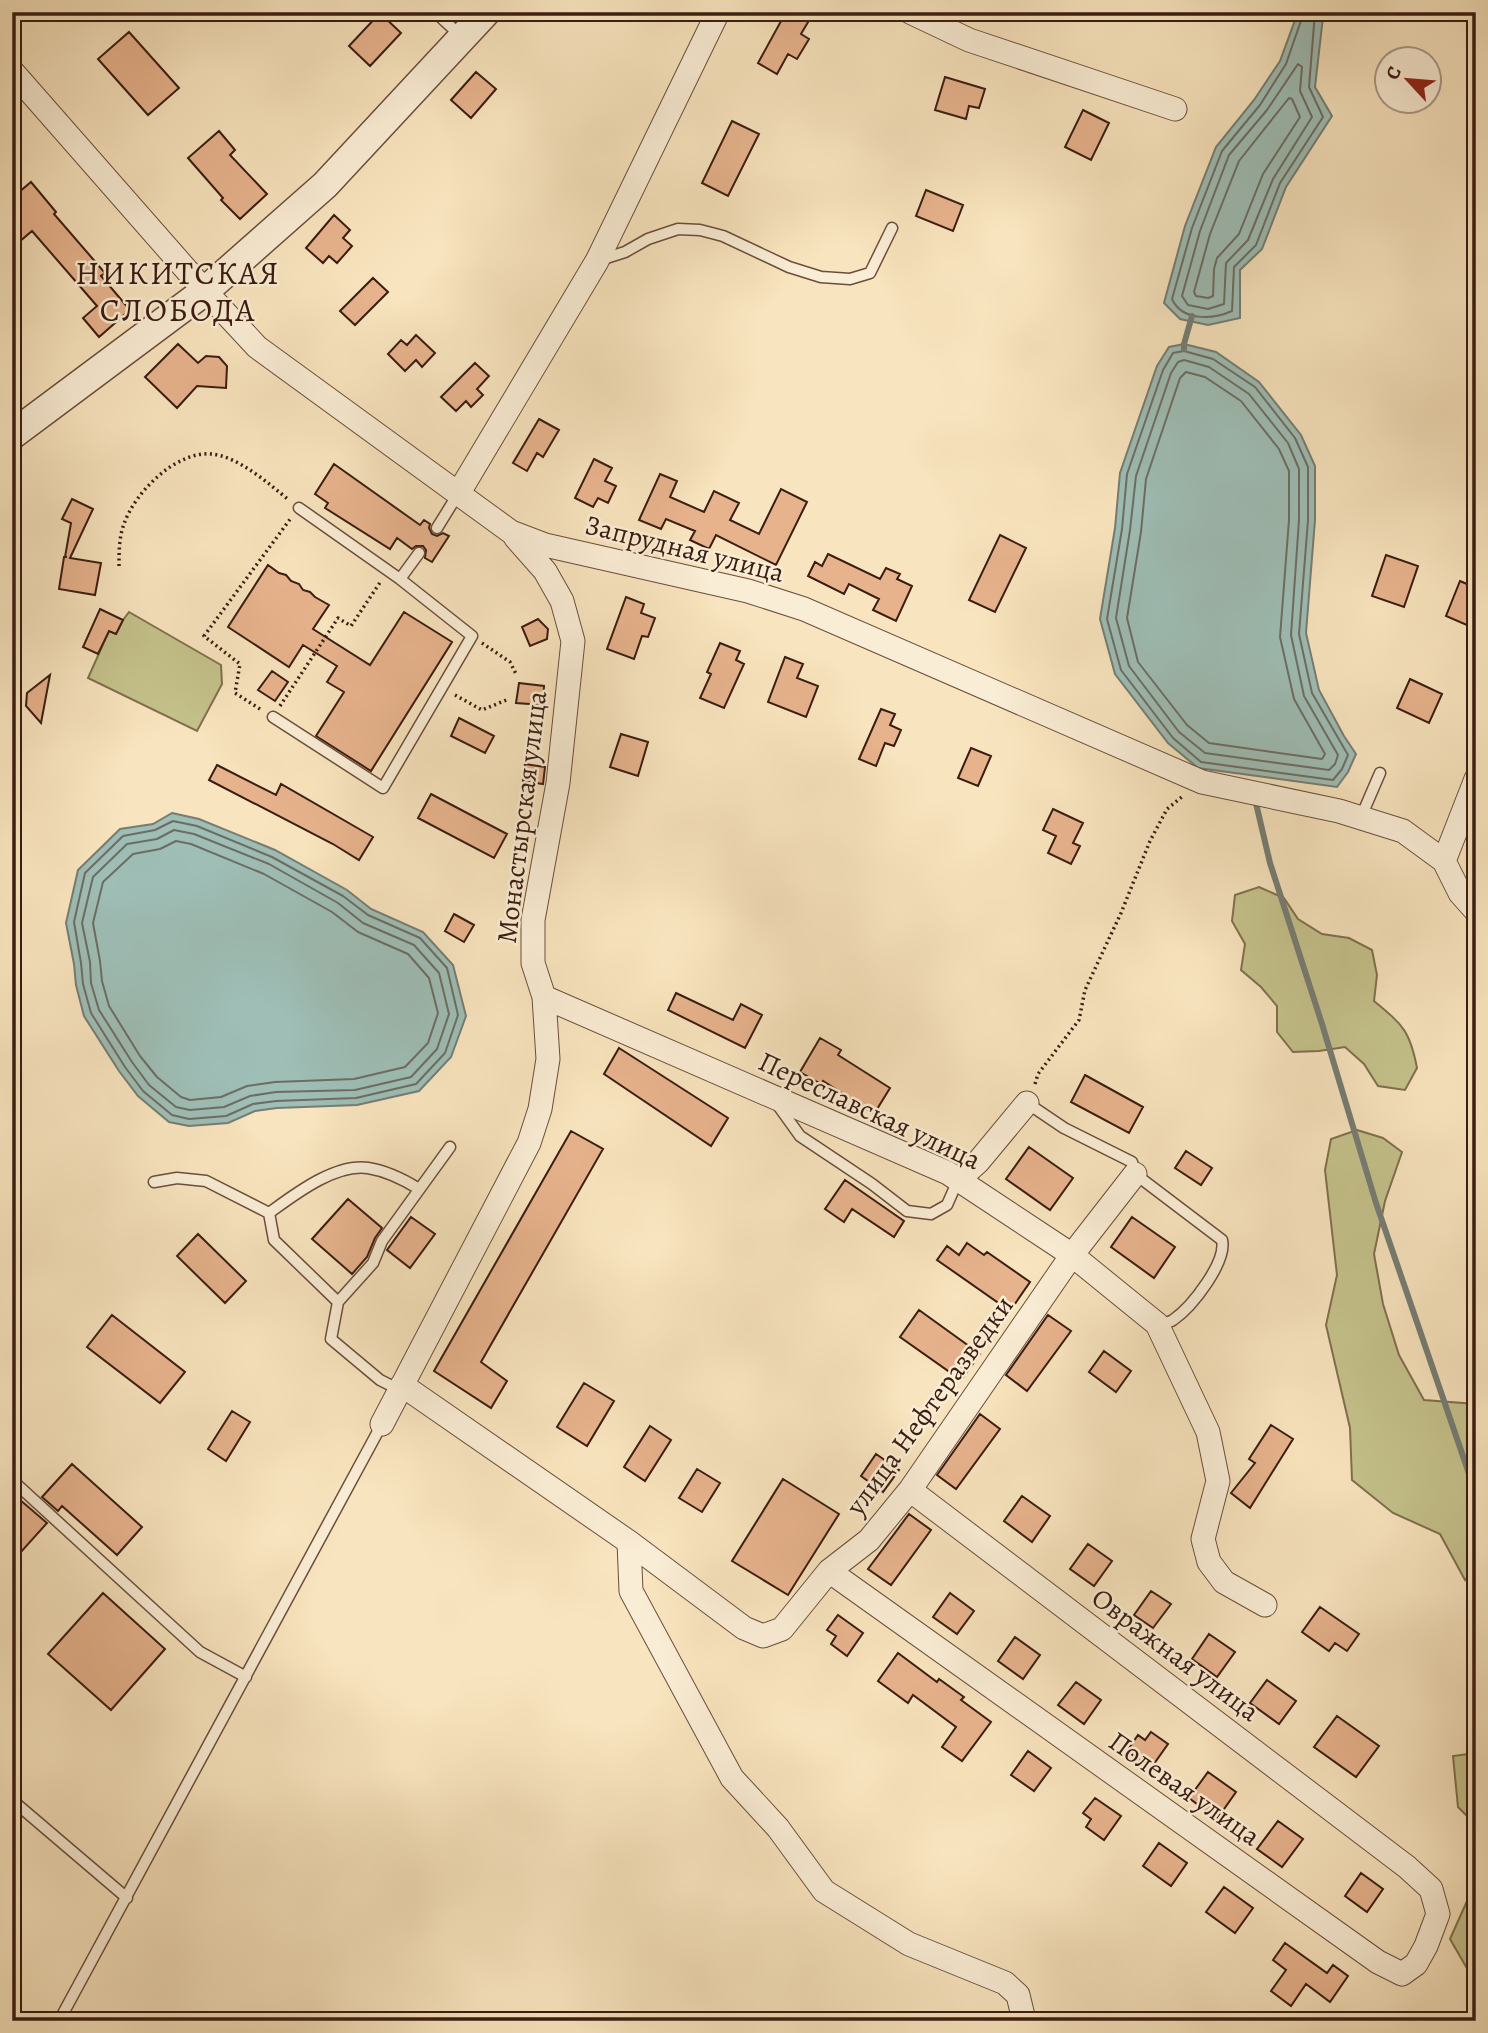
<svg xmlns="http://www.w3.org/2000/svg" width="1488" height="2033" font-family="Alegreya,serif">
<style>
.green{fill:#c5c28c;stroke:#806f4e;stroke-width:2}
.water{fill:#9ebeb6;stroke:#767d74;stroke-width:2}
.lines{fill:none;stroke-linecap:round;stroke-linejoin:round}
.shore{stroke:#6c6d64;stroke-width:2}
.stream{stroke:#767d74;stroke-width:6}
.building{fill:#e7b38d;stroke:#3a1c11;stroke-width:2}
.service-casing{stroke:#6a4e3c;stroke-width:13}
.minor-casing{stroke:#6a4e3c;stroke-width:25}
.tertiary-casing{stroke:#6a4e3c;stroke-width:31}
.path{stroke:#3a1c11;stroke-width:3.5;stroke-dasharray:2 3.5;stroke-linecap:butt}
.service{stroke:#faedd5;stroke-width:10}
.minor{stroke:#faedd5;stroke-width:23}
.tertiary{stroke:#faedd5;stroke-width:28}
.labels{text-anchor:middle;stroke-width:5;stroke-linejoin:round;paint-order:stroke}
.street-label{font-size:28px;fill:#3a1c11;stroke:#faedd5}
.quarter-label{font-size:32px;letter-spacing:2px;fill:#3a1c11;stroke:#faedd5}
</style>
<rect width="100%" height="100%" fill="#f8e4be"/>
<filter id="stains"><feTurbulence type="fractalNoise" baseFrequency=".00286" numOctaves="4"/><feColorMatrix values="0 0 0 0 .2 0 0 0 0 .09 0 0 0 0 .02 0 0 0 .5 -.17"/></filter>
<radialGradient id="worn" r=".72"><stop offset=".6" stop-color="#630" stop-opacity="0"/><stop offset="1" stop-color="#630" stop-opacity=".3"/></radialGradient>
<path class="green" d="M129 612 221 665 222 684 197 731 88 678 109 631 116 634 123 620Z
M1259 887 1284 898 1298 919 1322 934 1349 938 1372 950 1377 975 1374 1001C1403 1025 1410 1031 1417 1068L1405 1090 1378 1086 1364 1064 1345 1047 1319 1051 1293 1052 1277 1032V1006L1261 987 1241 970 1245 944 1232 921 1235 895Z
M1357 1130 1383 1138 1402 1152 1385 1201 1374 1254 1383 1304 1399 1355 1424 1400 1476 1404V1568L1465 1580 1440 1534 1393 1513 1352 1480 1350 1428 1326 1325 1337 1275 1325 1170 1331 1139Z
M1476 1753V1825L1458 1807 1453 1756Z
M1476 1881V1984L1450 1939Z"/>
<path class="water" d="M1298 12H1321L1323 17 1315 87 1332 116 1286 187 1262 249 1240 270V318L1208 325 1180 319 1164 303 1185 226 1216 147 1254 100 1280 61Z
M1184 344 1216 352 1259 382 1301 435 1315 466V520L1306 633 1319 690 1344 736 1356 754 1348 772 1337 787 1198 768 1168 743 1115 674 1100 619 1115 528 1120 473 1157 366 1169 347Z
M172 813 199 819 275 850 347 890 371 909 423 932 453 965 466 1016 451 1057 419 1091 357 1105 277 1108 255 1111 228 1123 189 1126 169 1122 138 1096 119 1071 84 1016 76 985 74 964 66 923 78 870 120 829 153 824Z"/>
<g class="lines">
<path class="shore" d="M1304 12 1286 64 1260 105 1222 151 1192 228 1172 299C1182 321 1212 320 1232 311L1234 267 1256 245 1280 183 1323 117 1309 87 1315 12
M1298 64 1302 67 1300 91 1312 117 1273 179 1248 240 1226 263 1224 304 1208 309 1188 305 1182 296 1200 231 1229 155 1267 110Z
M1289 98 1292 99 1300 117 1263 174 1239 234 1217 258 1214 269 1213 296 1208 298 1196 296 1194 292 1210 234 1239 161Z
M1184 351 1213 359 1255 387 1295 438 1308 467V520L1299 634 1312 693 1348 755 1342 769 1333 780 1201 762 1173 738 1121 670 1107 619 1122 529 1127 474 1163 370 1173 353Z
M1184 360 1209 367 1249 394 1288 443 1299 469V520L1291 635 1304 696 1338 755 1335 764 1329 770 1205 753 1179 732 1129 666 1116 618 1130 530 1136 476 1171 373 1178 362Z
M1186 372 1205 377 1241 401 1279 449 1289 471V520L1280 637 1294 699 1325 754 1322 759 1209 743 1187 725 1138 662 1127 618 1141 532 1146 479 1180 378Z
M173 821 197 826 272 857 343 896 368 915 420 938 447 968 458 1015 445 1053 416 1084 356 1098 276 1101 253 1104 226 1116 189 1119 172 1115 143 1091 125 1067 91 1013 83 984 81 963 74 922 85 873 123 836 155 830Z
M174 830 194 834 269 864 338 903 363 923 414 945 439 973 449 1014 437 1049 411 1077 355 1090 276 1092 250 1096 224 1107 190 1110 176 1107 149 1085 132 1062 99 1010 91 983 90 962 82 923 93 877 127 844 157 839Z
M176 841 191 844 264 874 332 912 358 932 408 954 429 978 438 1013 428 1043 405 1067 354 1079 275 1082 247 1086 221 1097 190 1100 181 1097 157 1077 140 1056 109 1006 102 981 100 961 93 923 103 882 133 854 160 849Z"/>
<path class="stream" d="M1184 349V344L1192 316
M1255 799 1270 863 1322 1024 1376 1203 1476 1494"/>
</g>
<path class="building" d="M786 12H814L801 34 809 39 797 59 788 54 777 74 758 63Z
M380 13 401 33 370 66 349 46Z
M129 32 179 88 148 115 98 59Z
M476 72 496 89 471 118 451 100Z
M945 77 985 89 979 108 969 106 966 119 935 110Z
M1083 110 1109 123 1091 160 1065 147Z
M732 121 759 134 728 196 702 183Z
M219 131 235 150 230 155 267 194 240 219 221 200 223 198 188 158Z
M31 182 56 212 54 214 105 273 101 276 130 310 99 337 83 318 97 306 32 231 12 248V198Z
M926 190 963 205 953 231 916 216Z
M334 215 350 230 343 238 352 246 337 263 329 256 323 263 306 248Z
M373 278 388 292 355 325 340 311Z
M416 335 435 353 422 367 416 360 405 371 388 354 401 340 407 345Z
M178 344 198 363 206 356 219 357 227 366 226 388 197 386 177 408 145 377Z
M475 363 489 376 477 389 483 395 471 407 466 401 456 411 441 397Z
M539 419 559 430 543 457 537 453 527 471 513 463Z
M594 459 612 468 605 481 616 486 608 503 598 498 593 507 575 498Z
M334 464 420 525 424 520 430 524 429 528 432 534 437 536 443 533 449 536 432 562 425 558 426 550 423 546H416L412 549 397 538 390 549 325 508 328 503 315 494Z
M660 474 677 481 670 497 704 512 714 491 739 503 730 520 759 534 781 489 807 502 776 565 716 535 709 549 690 540 695 531 666 519 661 529 639 520Z
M72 499 93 509 70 558 101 563 95 595 59 589 64 557H67H65L71 523 62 519Z
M1000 535 1026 548 995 612 969 600Z
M828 554 880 579 886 568 900 574 897 579 912 586 896 621 873 610 879 599 849 584 844 594 808 576 815 562 822 566Z
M1386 555 1418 566 1404 607 1372 596Z
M268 565 279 573 286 575 291 581 299 584 303 590 310 592 315 597 329 605 313 629 370 665 404 612 452 642 371 771 316 736 344 692 327 682 337 666 303 645 289 667 228 627Z
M1460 581 1476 588V629L1446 616Z
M626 597 644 604 641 613 655 618 648 637 642 636 634 659 607 649Z
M100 609 123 620 116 634 109 631 98 654 83 647Z
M538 619 548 629 547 639 530 646 522 627Z
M720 643 740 651 736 660 744 664 724 708 700 698 711 674 707 672Z
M785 657 803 664 797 678 818 686 806 717 768 702Z
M272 671 288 682 275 701 258 690Z
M50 675 41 723 26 706 27 693Z
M1410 679 1442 694 1429 723 1397 708Z
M519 683 544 686 543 705 516 703Z
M881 709 895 714 890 725 901 730 894 746 885 743 876 766 859 759Z
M459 718 494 736 485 753 451 736Z
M621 734 648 742 638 776 610 767Z
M971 748 991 756 978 786 958 778Z
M525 764 545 767 543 784 523 781Z
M217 765 276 795 281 784 373 837 359 860 333 844 209 780Z
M431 794 507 834 494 858 418 818Z
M1053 809 1083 823 1073 843 1080 846 1071 864 1048 853 1056 836 1043 830Z
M454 914 474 925 464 942 445 931Z
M676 993 733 1020 741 1004 762 1015 745 1048 668 1010Z
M820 1038 841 1050 838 1055 890 1088 874 1114 823 1081 821 1084 800 1072Z
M619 1048 728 1118 711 1146 604 1074Z
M1085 1075 1143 1107 1129 1133 1071 1102Z
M571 1131 603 1149 481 1362 507 1381 491 1408 434 1371Z
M1029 1147 1073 1178 1050 1210 1006 1179Z
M1186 1151 1212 1168 1201 1185 1175 1168Z
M845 1180 904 1221 894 1237 852 1209 844 1222 825 1209Z
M348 1199 382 1228 375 1238 367 1257 352 1274 312 1239Z
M411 1217 435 1234 410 1268 387 1250Z
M1132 1217 1175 1247 1154 1278 1111 1247Z
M198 1234 246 1281 225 1303 177 1256Z
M967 1243 984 1255 987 1252 1030 1282 1010 1311 937 1260 947 1246 959 1255Z
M919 1310 980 1354 961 1380 900 1337Z
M112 1315 185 1372 160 1403 87 1347Z
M1048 1315 1071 1331 1027 1391 1006 1375Z
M1104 1351 1131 1371 1116 1392 1089 1372Z
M584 1383 614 1401 587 1446 557 1427Z
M232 1411 250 1422 226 1461 208 1449Z
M980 1414 1000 1429 956 1489 937 1475Z
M1271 1425 1293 1439 1250 1508 1231 1493 1255 1463 1249 1459Z
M650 1426 671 1440 645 1481 624 1467Z
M876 1454 899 1470 883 1492 861 1476Z
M72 1464 142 1527 117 1555 62 1506 58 1511 42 1497Z
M697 1469 720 1483 702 1512 679 1498Z
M783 1479 839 1514 788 1595 732 1561Z
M12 1493 47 1523 12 1562Z
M1022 1496 1050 1516 1032 1542 1004 1521Z
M909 1514 931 1530 891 1585 868 1569Z
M1088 1544 1112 1561 1094 1586 1070 1569Z
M1151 1591 1171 1604 1153 1628 1134 1615Z
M103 1593 165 1649 111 1710 48 1654Z
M950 1593 974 1611 957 1634 933 1617Z
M1320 1607 1359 1634 1347 1651 1335 1643 1329 1651 1302 1632Z
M838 1615 863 1633 847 1656 831 1644 836 1636 827 1630Z
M1209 1634 1235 1652 1217 1677 1192 1659Z
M1015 1637 1040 1655 1023 1679 998 1661Z
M898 1653 937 1682 939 1679 964 1697 961 1700 991 1722 962 1761 942 1747 956 1727 913 1695 908 1703 878 1681Z
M1267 1680 1296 1701 1279 1724 1250 1703Z
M1076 1682 1101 1700 1084 1724 1058 1705Z
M1337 1716 1379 1746 1356 1777 1314 1747Z
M1151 1732 1168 1744 1151 1768 1127 1751 1138 1735 1145 1740Z
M1028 1751 1051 1768 1034 1791 1011 1775Z
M1208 1772 1236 1792 1217 1819 1189 1798Z
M1095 1798 1121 1816 1104 1840 1086 1827 1091 1819 1083 1813Z
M1278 1821 1303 1839 1282 1867 1257 1849Z
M1159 1843 1187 1863 1171 1886 1143 1866Z
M1361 1873 1383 1889 1367 1912 1345 1896Z
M1224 1887 1253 1908 1235 1933 1206 1912Z
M1285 1943 1327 1973 1333 1965 1348 1976 1330 2002 1306 1984 1291 2006 1271 1991 1286 1970 1273 1960Z"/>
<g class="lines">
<g class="service-casing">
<path id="service" d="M435 12 461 36
M600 260 625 252 648 239 678 229 700 230 723 236 789 267 821 277 850 279 870 273 892 228
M437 528 458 494
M400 579 419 553
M273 717 383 788 472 636 400 579 299 508
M1361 817 1380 773
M1027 1103 1064 1128 1132 1162 1135 1174 1222 1240C1227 1262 1192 1307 1173 1320 1169 1323 1163 1323 1157 1324
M777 1104 800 1136 872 1184 907 1211 931 1214 947 1205 958 1180
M154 1182 177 1178 206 1181 269 1213 274 1240 338 1302 331 1339 380 1380 400 1390
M269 1213C294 1195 335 1163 368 1168 387 1171 403 1179 419 1189
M338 1302 373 1263 382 1241 450 1147
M12 1480 200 1652 246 1677
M12 1800 127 1898
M59 2021 382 1424"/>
</g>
<g class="minor-casing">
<path id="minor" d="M910 12 969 40 1175 109
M12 71 205 291 257 347 511 532 545 545 748 591 804 609 1202 782 1339 811 1403 831 1444 861 1460 893 1476 911
M458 494 597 261 718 12
M1444 861 1476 779
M544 997 948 1173 1072 1255 1157 1324 1208 1432 1218 1481 1203 1539 1209 1562 1224 1582 1265 1605
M958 1180 978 1162 1027 1103
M402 1385 629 1542
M382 1424 529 1143 540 1109 548 1059 544 997 533 963V920L558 783 573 641 562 601 545 571 515 537
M829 1571 1378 1962 1402 1974 1416 1964 1426 1946 1438 1914 1431 1889 1407 1867 910 1490
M1023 2016 1018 1995 1005 1983 909 1944 824 1891 778 1828 732 1778 631 1591 629 1542 744 1628 763 1636 782 1629 829 1571 869 1540 910 1490 1072 1255 1135 1174"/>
</g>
<g class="tertiary-casing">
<path id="tertiary" d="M12 435 205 291 325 185 486 12"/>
</g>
<path class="path" d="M119 566C119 552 119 537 124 524 135 492 176 451 211 454 238 456 269 484 289 500
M482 643 510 662 516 674
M455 695 482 710 509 699
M280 706 338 618 351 626 381 581
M260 709 235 693 240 664 204 636 291 518
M1035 1084 1038 1074 1079 1020 1085 990 1121 913 1150 841 1167 809 1183 796"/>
<use href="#service" class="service"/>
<use href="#minor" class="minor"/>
<use href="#tertiary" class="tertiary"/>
</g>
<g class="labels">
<g class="street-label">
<text transform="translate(685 548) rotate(14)" y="10">Запрудная улица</text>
<text transform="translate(521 817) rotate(-83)" y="10">Монастырская улица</text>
<text transform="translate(870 1110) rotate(25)" y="10">Переславская улица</text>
<text transform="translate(929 1405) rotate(-54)" y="10">улица Нефтеразведки</text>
<text transform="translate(1176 1654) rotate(37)" y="10">Овражная улица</text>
<text transform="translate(1185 1788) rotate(35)" y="10">Полевая улица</text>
</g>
<g class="quarter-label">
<text x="178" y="284">НИКИТСКАЯ<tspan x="178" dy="37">СЛОБОДА</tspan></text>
</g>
</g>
<rect width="1488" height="2033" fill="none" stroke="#f8e4be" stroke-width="42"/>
<rect x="14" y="14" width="1460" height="2005" fill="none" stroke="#3a1c11" stroke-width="3.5"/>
<rect x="21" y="21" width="1446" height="1991" fill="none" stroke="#3a1c11" stroke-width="2"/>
<g transform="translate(1408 80) rotate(296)"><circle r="33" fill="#faedd5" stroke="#ad9987" stroke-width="2"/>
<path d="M0-5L12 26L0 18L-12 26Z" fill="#8f2418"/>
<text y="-10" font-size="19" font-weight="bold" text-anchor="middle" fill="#3a1c11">С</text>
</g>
<rect width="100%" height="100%" filter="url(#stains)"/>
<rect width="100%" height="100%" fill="url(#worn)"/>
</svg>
